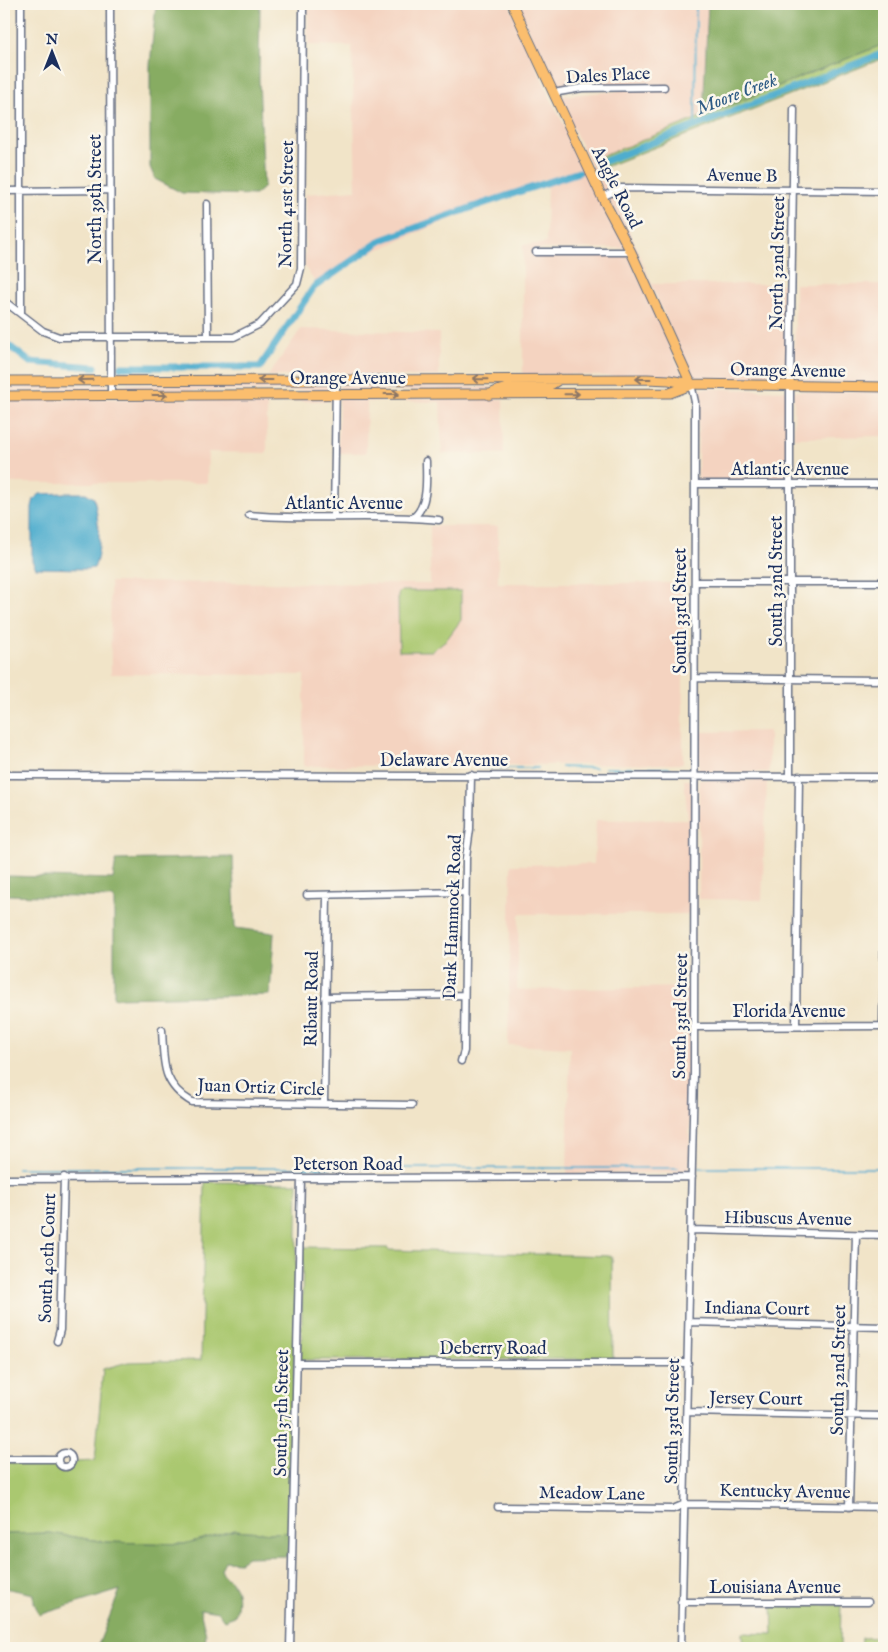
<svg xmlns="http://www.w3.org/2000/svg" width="888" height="1652" font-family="'IM FELL English',serif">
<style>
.built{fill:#f4d3c0}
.green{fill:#aac86f;stroke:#627c66}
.forest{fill:#87ac62;stroke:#516e60}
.water{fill:#4fadce;stroke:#356e96}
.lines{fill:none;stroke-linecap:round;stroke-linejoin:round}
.stream{stroke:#4fadce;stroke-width:2}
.canal{stroke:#4fadce;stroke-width:7}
.minor-casing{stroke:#666e83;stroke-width:9}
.major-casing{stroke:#666e83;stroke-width:11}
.minor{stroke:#fff;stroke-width:6}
.major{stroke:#fbbe6e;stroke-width:9}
.oneway{stroke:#8b7666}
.labels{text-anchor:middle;stroke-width:5;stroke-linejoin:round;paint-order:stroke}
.street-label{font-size:18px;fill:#1b2f5e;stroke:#fbf7ec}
.water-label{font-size:19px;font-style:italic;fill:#2d5b85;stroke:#fbf7ec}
</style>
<rect width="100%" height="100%" fill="#fbf7ec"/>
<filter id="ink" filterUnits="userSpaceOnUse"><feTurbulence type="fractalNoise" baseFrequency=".02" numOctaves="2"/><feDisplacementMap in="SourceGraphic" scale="10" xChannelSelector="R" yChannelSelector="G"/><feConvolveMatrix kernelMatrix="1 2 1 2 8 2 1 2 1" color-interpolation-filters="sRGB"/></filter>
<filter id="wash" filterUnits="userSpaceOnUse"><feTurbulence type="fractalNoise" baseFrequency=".0096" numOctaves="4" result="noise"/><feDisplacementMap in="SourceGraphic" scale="20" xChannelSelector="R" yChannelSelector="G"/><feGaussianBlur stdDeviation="1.12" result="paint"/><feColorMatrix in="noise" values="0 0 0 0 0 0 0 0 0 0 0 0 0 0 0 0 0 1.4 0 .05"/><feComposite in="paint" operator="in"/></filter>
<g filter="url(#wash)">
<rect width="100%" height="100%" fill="#f1e4c8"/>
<path class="built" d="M308 4H509L550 97 626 248 533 249V256H629L685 380 560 374 523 376V245L546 243 547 178 335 268 318 287 305 267 306 194 356 190 352 46 308 45Z
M516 4H708L703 116 594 160 597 169 602 168 611 189 604 193 558 96 619 91V84L555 89Z
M614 196 652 284H788L787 383 693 380 635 249 607 199Z
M795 284H884V384L794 383Z
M301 329 439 333V376H268Z
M439 383V386L494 387 488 391H339L340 385Z
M108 384V391L4 392V385Z
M114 384H333V391H114Z
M695 388 787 391 788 481 698 480V402Z
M794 391H884V436L794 438Z
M333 398V401H267V453L208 452 207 483H4V399Z
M339 398 503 399 504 454H442L440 402 382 401 367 402 366 453H338Z
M430 526H498V583H683V764L304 766V675L111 674 110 582 430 584Z
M769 731V772H699V732Z
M684 780H693L692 914H519L517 990 692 987 689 1173 567 1174 570 1048 508 1045 511 865 594 864 596 820 688 819Z
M699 780H767L762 900 699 899Z"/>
<path class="green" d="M884 44V58L602 168 597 170 593 160Z
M401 591H461V620L447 639 432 651H399L398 594Z
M205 1182 298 1183 290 1532 272 1533 235 1530 184 1544 107 1542 49 1533 4 1534 5 1463H56L58 1467 65 1470 71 1468 75 1462 95 1461 103 1369 128 1362 201 1360Z
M303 1247 388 1248V1250L612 1256 613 1359 301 1360Z
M772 1605H841L840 1648H743L742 1633 773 1634Z
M884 1637V1648H860L861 1638Z"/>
<path class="forest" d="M156 4H260L259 80 264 187 255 195 182 193 155 179 150 167V65Z
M708 4H884V44L703 116Z
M233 857 235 928 274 933 270 995 114 998V898L7 895 8 876 113 879 116 860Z
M235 1530 272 1533 290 1532 289 1556 248 1557 240 1562 225 1561 221 1569C224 1579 228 1577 233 1584 240 1593 238 1606 235 1616L224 1620 218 1612 200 1609 206 1635 204 1648H97L120 1590 39 1615 34 1602V1594L4 1588V1534L49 1533 107 1542 184 1544Z"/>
<path class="water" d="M65 493H86L94 498C98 519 103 548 94 568L86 569 36 568 32 561V507L34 499 40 494Z"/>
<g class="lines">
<path class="stream" d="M695 126 696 4
M561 767 595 768
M481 768H538
M605 768H670
M18 1168H677
M700 1168H884"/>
<path class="canal" d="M600 163 884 53
M4 342 30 362 95 367
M121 367H260L314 287 382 240 473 207 579 172"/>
</g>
</g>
<g filter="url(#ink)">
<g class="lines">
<g class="minor-casing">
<path id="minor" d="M110 4 111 395
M553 93 582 88 664 87
M4 191 110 190
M602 197 621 188 884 191
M207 204 208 337
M536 252H631
M4 301 43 331 59 337H234L260 324 297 284 301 268 303 9
M21 313V4
M695 484H884
M249 515C312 521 376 513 439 520
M334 516 336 381
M414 517C429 504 426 479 426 461
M695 582H884
M695 678 884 680
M4 775 884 777
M790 776V387L794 109
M307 895 465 892
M325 997 464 995
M796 1026 799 776
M695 1027 883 1026 884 949
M162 1030C164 1062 161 1084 192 1102L412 1105
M461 1061 464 1051 466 858 470 829 471 775
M324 1104 327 895
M4 1179 692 1177
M691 1230 884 1235
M689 1322 884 1327
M57 1341 60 1330 64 1177
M297 1363H688
M687 1412 884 1416
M58 1460a7 7 0 1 1 14 0a7 7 0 1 1-14 0Z
M4 1459H58
M498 1507 673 1509 685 1504 884 1507
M849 1507 856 1235
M681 1602H868
M290 1648 301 1179
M681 1648 694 1073 695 402 691 384"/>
</g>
<g class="major-casing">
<path id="major" d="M512 4 602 197 631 252 691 384
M4 381 647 379 669 380 691 384 884 387
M489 395C511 380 543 396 559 379
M4 396 670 393 691 385"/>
</g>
<use href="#minor" class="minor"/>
<use href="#major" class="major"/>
</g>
<defs><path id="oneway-shaft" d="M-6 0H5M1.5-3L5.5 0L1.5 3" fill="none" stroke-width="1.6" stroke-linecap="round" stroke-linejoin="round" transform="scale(1.25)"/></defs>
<g class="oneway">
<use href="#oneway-shaft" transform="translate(480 379) rotate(-179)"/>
<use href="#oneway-shaft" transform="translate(643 379) rotate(-180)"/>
<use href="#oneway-shaft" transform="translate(85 380) rotate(179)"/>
<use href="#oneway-shaft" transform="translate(265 380) rotate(-180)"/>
<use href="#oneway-shaft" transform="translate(392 394)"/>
<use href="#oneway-shaft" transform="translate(572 394) rotate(-1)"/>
<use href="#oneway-shaft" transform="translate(160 395)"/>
</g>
</g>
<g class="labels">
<g class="street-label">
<text transform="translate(608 75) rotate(-3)" y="6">Dales Place</text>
<text transform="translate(742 175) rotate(1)" y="6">Avenue B</text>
<text transform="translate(617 187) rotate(63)" y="6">Angle Road</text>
<text transform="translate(95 199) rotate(-90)" y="6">North 39th Street</text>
<text transform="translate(286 204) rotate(-89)" y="6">North 41st Street</text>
<text transform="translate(777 263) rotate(-89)" y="6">North 32nd Street</text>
<text transform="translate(788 370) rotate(1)" y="6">Orange Avenue</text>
<text x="348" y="384">Orange Avenue</text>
<text x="790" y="475">Atlantic Avenue</text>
<text x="344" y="509">Atlantic Avenue</text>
<text transform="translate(776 581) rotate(-90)" y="6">South 32nd Street</text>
<text transform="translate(680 611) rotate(-90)" y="6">South 33rd Street</text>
<text x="444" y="766">Delaware Avenue</text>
<text transform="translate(452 917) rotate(-88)" y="6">Dark Hammock Road</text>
<text transform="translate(311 999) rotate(-89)" y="6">Ribaut Road</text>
<text x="789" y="1017">Florida Avenue</text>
<text transform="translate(680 1016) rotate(-89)" y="6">South 33rd Street</text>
<text transform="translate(261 1087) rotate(2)" y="6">Juan Ortiz Circle</text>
<text x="348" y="1170">Peterson Road</text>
<text transform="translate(788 1218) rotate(1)" y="6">Hibuscus Avenue</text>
<text transform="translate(47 1258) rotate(-88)" y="6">South 40th Court</text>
<text transform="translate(757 1308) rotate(1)" y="6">Indiana Court</text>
<text x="493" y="1354">Deberry Road</text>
<text transform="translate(838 1370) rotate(-89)" y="6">South 32nd Street</text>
<text transform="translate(756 1398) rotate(1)" y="6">Jersey Court</text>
<text transform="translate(281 1413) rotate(-89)" y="6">South 37th Street</text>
<text transform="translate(672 1421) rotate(-89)" y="6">South 33rd Street</text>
<text transform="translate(785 1491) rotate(1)" y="6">Kentucky Avenue</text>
<text transform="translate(592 1493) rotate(1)" y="6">Meadow Lane</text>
<text x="775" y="1593">Louisiana Avenue</text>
</g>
<g class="water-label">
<text transform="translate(736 93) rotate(-21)" y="7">Moore Creek</text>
</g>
</g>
<rect width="888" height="1652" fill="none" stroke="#fbf7ec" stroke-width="20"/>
<g transform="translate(52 52)" stroke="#fbf7ec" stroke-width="4" paint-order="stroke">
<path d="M0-4L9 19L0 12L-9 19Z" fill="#1b2f5e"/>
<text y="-8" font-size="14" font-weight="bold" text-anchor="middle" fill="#1b2f5e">N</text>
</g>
</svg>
